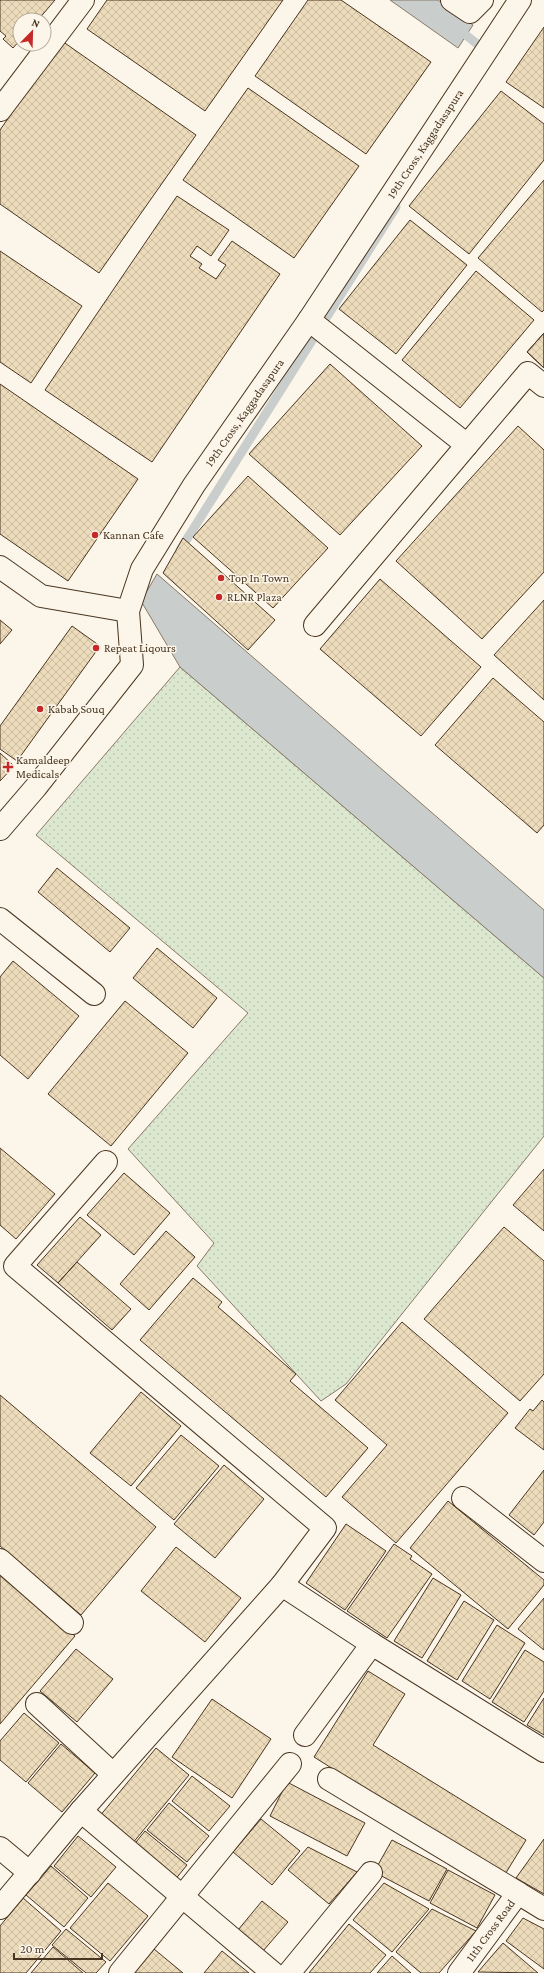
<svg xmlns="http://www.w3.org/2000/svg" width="544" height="1973" font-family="'Crimson Pro',serif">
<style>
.grass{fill:url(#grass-dots);stroke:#887966}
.water{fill:#c9cecd;stroke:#887966}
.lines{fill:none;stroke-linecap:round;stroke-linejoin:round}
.stream{stroke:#c9cecd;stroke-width:9}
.building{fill:url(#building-cross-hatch);stroke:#4a3520}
.minor-casing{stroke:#4a3520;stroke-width:24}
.minor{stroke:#fbf6e9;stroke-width:22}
.poi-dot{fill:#c62828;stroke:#fbf6e9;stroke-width:1.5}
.labels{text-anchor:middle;stroke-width:3;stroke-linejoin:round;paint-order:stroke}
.street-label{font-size:12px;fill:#4a3520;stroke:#fbf6e9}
.poi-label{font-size:12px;fill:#4a3520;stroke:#fbf6e9;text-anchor:start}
</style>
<defs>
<pattern id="grass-dots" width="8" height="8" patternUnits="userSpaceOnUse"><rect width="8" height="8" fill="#dce7d0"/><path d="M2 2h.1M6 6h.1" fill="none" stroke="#bec7b2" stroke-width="1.8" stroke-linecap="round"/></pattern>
<pattern id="building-cross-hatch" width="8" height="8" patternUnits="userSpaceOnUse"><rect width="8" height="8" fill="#ecdcbc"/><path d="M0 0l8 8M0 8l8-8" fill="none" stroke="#ccbda1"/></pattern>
</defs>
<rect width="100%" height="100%" fill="#fbf6e9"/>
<path class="grass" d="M180 667 544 978V1136L346 1384 321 1401 197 1266 214 1243 128 1149 248 1013 36 835Z"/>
<path class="water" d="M390 0H438L473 25 458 48Z
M157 574 544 910V978L180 667 141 601Z"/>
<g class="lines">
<path class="stream" d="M457 28 486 51
M180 550 396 207"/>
</g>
<path class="building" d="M0 0H55L38 20H20V40L13 48 3 39 6 36 0 31Z
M107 0H283L205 111 87 29Z
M308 0H341L431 62 366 154 255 76Z
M544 27V108L506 82Z
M62 41 196 135 99 273 0 204V130Z
M248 88 359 166 294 258 183 180Z
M501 91 544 124V160L469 254 409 206Z
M544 180V310L542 312 478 258Z
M177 196 229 230 211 256 197 246 190 256 202 264 199 268 216 279 226 265 218 260 232 241 280 274 152 462 45 390Z
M410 220 467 265 396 354 339 309Z
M0 251 82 306 31 383 0 362Z
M476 271 534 320 460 408 402 360Z
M544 333V368L527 352Z
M544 333V368L527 352Z
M330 364 422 446 340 535 249 454Z
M0 384 138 479 68 581 0 534Z
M518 426 544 450V572L482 639 396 561Z
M248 476 328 548 273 608 193 537Z
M183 538 275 620 248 650 163 573Z
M380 579 481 667 421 736 320 649Z
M544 600V700L494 655Z
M0 620 12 630 0 644Z
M72 626 100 646 17 761 0 749V726Z
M493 678 544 722V825L537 833 435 745Z
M0 753 14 766 0 781Z
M57 868 130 928 110 952 38 892Z
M157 948 217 998 193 1028 133 978Z
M13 961 79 1016 28 1079 0 1055V977Z
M125 1001 188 1053 111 1146 48 1094Z
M0 1148 55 1194 16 1239 0 1225Z
M544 1169V1231L513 1205Z
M124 1173 170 1213 134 1255 87 1215Z
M80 1217 101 1235 58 1283 37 1265Z
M504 1227 544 1261V1374L520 1401 424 1319Z
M166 1231 195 1257 149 1310 120 1284Z
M77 1262 131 1309 112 1330 58 1283Z
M193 1278 222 1302 218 1307 296 1374 290 1381 368 1448 326 1497 140 1340Z
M402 1322 508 1413 396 1543 342 1497 387 1445 335 1400Z
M141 1392 181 1426 131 1486 90 1453Z
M0 1395 156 1527 81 1615 0 1546Z
M542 1400 544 1402V1450L515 1428 530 1409 533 1411Z
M181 1435 219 1466 174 1520 136 1488Z
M224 1465 264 1499 215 1558 174 1524Z
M544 1470V1522L534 1535 509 1515Z
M448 1501 544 1580V1585L508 1629 410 1548Z
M346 1524 386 1551 345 1610 306 1583Z
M394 1544 412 1556 410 1559 432 1574 387 1638 347 1611Z
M176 1547 241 1598 205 1642 141 1591Z
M2 1574 75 1636 0 1724V1576Z
M433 1578 461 1595 422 1658 394 1641Z
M544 1598V1650L518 1629Z
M464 1601 494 1620 457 1680 427 1661Z
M497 1625 525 1643 490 1699 462 1681Z
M76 1649 113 1679 77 1722 40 1691Z
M525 1650 544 1662V1691L524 1722 492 1702Z
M368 1671 405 1694 373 1745 526 1840 504 1876 314 1757Z
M544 1698V1735L527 1725Z
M212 1699 271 1739 232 1798 172 1757Z
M24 1713 59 1743 26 1782 0 1760V1741Z
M61 1744 95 1773 62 1812 28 1783Z
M156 1748 189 1775 132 1844 99 1817Z
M192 1776 230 1806 209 1831 172 1801Z
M287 1782 365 1823 347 1856 270 1816Z
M169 1803 209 1836 187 1862 147 1830Z
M261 1819 300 1851 272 1885 233 1852Z
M145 1831 187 1865 174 1881 132 1847Z
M78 1836 116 1867 91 1897 54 1866Z
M544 1839V1894L516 1878Z
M392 1840 447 1869 429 1901 374 1872Z
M308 1847 357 1872 329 1904 288 1870Z
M51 1866 88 1898 64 1927 26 1895Z
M448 1870 495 1895 477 1928 430 1903Z
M108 1883 148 1916 110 1961 70 1928Z
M384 1883 429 1909 392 1952 353 1920Z
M23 1898 61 1931 26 1973H0V1926Z
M262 1901 288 1922 263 1951 238 1930Z
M432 1909 476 1931 439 1973H421L396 1952Z
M523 1918 544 1929V1969L506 1941Z
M349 1924 386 1955 370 1973H309Z
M66 1929 106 1962 96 1973H86L52 1945Z
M503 1943 538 1973 478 1972Z
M53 1947 83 1973H31Z
M154 1949 183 1973H134Z
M222 1951 249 1973H204Z
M392 1956 411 1973H377Z"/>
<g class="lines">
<g class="minor-casing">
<g id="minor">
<path d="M452 0 470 12 482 0"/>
<path d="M0 110 83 0"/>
<path d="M309 320 467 445 528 373 544 386"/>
<path d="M0 567 41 596 128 611"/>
<path d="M315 625 467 445"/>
<path id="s1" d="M0 829 36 787 132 665 128 611 142 569 194 485 309 320 520 0"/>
<path d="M0 919 94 994"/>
<path d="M463 1498 544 1561"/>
<path d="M0 1560 72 1623"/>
<path d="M282 1585 372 1644 544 1751"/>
<path d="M37 1704 113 1774"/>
<path d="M305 1735 372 1644"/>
<path d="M329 1779 518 1893"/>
<path d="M81 1811 282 1585 325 1528 15 1266 106 1162"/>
<path d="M0 1848 30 1873"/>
<path d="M0 1908 81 1811 273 1973"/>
<path d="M120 1973 290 1764"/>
<path d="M289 1973 371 1873"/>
<path id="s2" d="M459 1973 518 1893 544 1909"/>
</g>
</g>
<use href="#minor" class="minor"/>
</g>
<g class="poi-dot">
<circle cx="95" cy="535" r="4"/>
<circle cx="221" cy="578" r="4"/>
<circle cx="219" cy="597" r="4"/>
<circle cx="96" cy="648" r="4"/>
<circle cx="40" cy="709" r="4"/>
<path d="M6 761h4v4h4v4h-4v4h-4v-4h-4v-4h4z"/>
</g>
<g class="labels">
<g class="street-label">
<text dy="4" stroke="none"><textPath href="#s1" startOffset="820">19th Cross, Kaggadasapura</textPath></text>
<text dy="4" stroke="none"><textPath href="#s1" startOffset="496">19th Cross, Kaggadasapura</textPath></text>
<text dy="4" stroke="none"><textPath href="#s2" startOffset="53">11th Cross Road</textPath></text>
</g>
<g class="poi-label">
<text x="103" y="539">Kannan Cafe</text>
<text x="229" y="582">Top In Town</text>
<text x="227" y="601">RLNR Plaza</text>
<text x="104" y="652">Repeat Liqours</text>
<text x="48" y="713">Kabab Souq</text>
<text x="16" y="764">Kamaldeep<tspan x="16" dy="14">Medicals</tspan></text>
</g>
</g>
<g transform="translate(32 32) rotate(23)"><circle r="19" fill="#fbf6e9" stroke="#b4a999"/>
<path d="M0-3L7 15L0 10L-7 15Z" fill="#c62828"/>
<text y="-6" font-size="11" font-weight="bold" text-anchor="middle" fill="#4a3520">N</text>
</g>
<path d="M14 1953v6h88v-6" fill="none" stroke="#4a3520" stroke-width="2"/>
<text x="20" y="1953" font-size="12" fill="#4a3520" stroke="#fbf6e9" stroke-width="3" paint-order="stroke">20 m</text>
</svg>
